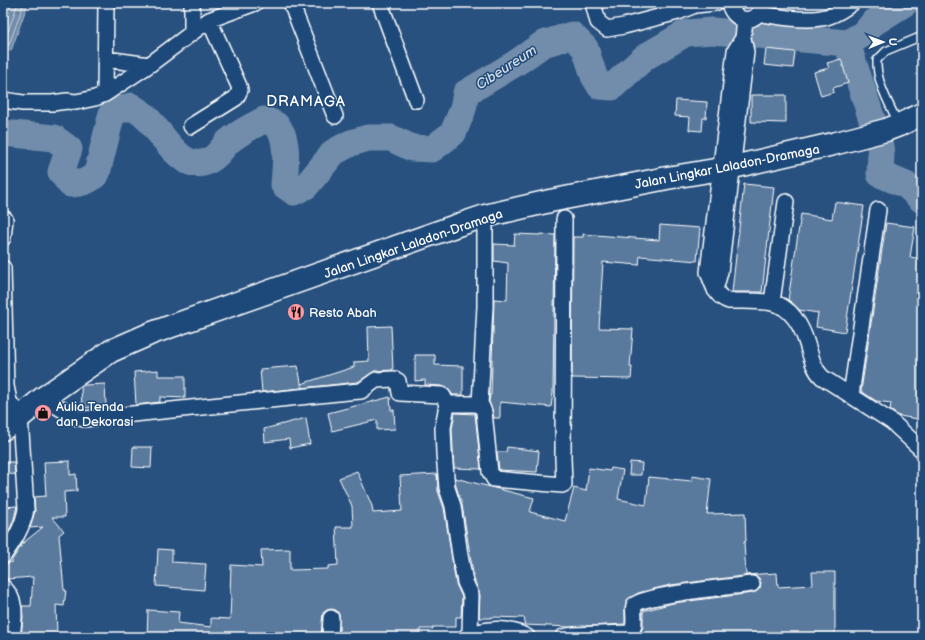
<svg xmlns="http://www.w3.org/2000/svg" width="925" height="640" font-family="'Balsamiq Sans',sans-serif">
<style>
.water{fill:url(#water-ripples);stroke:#aabbcd}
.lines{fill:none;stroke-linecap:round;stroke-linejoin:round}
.shore{stroke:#c6d1dd;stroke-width:1}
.river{stroke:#718dab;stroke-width:27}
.building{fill:#5a7a9d;stroke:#fff}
.lane-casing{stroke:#fff;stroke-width:10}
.street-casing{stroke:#fff;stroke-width:18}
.primary-casing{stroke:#fff;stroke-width:25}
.lane{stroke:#1f4a7a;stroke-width:7}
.street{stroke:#1f4a7a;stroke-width:15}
.primary{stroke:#1f4a7a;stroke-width:22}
.labels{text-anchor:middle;stroke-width:3;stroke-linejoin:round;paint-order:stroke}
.street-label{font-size:13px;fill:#fff;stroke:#1f4a7a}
.poi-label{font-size:13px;fill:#fff;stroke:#1f4a7a;text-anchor:start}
.water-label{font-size:14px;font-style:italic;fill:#d4dde6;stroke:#1f4a7a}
.quarter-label{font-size:15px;letter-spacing:1px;fill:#fff;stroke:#1f4a7a}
</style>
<defs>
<pattern id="water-ripples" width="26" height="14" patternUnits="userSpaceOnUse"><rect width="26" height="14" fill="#718dab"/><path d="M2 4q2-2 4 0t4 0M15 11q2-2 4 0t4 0" fill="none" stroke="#64768a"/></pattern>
</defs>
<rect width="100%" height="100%" fill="#28517f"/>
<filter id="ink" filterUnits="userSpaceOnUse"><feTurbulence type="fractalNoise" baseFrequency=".025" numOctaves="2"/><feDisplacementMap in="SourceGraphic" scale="8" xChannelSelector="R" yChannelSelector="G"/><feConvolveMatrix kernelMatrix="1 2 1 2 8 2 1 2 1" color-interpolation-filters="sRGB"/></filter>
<g filter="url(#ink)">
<path class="water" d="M3 3H28L11 51 3 50Z"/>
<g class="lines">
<path class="shore" d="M3 41 5 40 18 3
M3 46 9 45 24 3"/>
<path class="river" d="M847 43 879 141 881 153 880 174 906 185 922 200
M3 133 54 138 69 149 61 172 70 184C82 183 89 182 97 173L112 113 131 106C135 109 140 112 144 115 162 131 184 180 213 158 219 154 223 147 228 142 238 133 252 126 264 120 268 121 273 123 276 125 290 138 285 168 284 185L294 192 306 186 334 152 351 143 368 138H391L412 148 432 149 453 133 463 109 466 93 516 63 543 44 572 35 585 48 594 76 600 86 612 87 645 57 686 33 712 31 847 43 865 33 873 23 905 3"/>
</g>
<path class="building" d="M766 49 795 52 793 68 764 65Z
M841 59 848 83 833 88 834 92 821 96 814 72 829 68 827 63Z
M751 95H786V123L751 122Z
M676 100 707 102 706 118H703L702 131 689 130 690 117 675 116Z
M744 184 774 187 762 292H732Z
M835 202 864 206 845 332 816 327 818 313 799 310 788 300 801 214 832 219Z
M886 223 915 227 910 257 922 259V392L918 419 899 416 890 410 891 403 876 401 861 391Z
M660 225 700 228 697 261 640 256 639 265 603 262 599 328 633 329 630 367H632L631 379 572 378 573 237H583V234L659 240Z
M515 234 540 235V234L555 235 553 393 551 407 500 402V418H494L492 409 489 402 490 395H491L494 299 507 300 508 263 494 261V244L514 245Z
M391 326 393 370 375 371 358 382 302 388 301 384 354 367V362L369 361 368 327Z
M415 355H435V365L463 366V395H453L447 388 442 386 425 385V380L415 381Z
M298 366 302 388 262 392 260 369Z
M158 370V376H185V398L160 397V402L136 405 134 372Z
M105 384 106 406 82 408 81 387 84 385Z
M390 397 391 410H394L395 429 377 430V420L332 431 328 413Z
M455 413 475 414 481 469 454 468 452 429Z
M306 418 310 444 290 448 289 439 265 442 264 429Z
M133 447H152L151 468 132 467Z
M507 447 539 451 537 472 499 470 497 452H506Z
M70 461V475L76 474 77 491 64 492 65 517H52L64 531 59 535 64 590H66L64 606 56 605 57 636 21 637 23 617 22 606H31L33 577 7 579 4 578 3 565 12 562V560L23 543 43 527 30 528 35 511 34 497 46 496 44 462Z
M3 462H14L15 474 3 475Z
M630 462 642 463 641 475H629Z
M589 468 610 471 611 468 623 470 618 499 646 505 649 477 692 481V476L711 479 707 514 745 513 746 541 744 542 746 575 777 573 778 587 813 585 812 572H835V637H638L643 627V611L673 603 753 593 757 591 760 588 761 583 759 578 756 576 751 575 670 585 638 593 627 600 625 607V624L570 627 549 626 524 625 525 618 491 617V618H479L480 595 474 579 462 505 456 486 455 478 534 498 530 512 565 521 574 488 586 491Z
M357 471 372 506 373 513 402 511 400 476 437 474 438 491 444 508 456 584 462 597 461 617H456V627H433V629H420V637H339V614L336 610 331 609 327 610 323 613 321 637H147L148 610 179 612 178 623 211 627V618L230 619 231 594H230L231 565 262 567 261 550 290 549V570L328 569V566L338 565 336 527H353L352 506 339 478Z
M17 506 14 519 10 529 3 530V507Z
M158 549 172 550V562L206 564 204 590 156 586Z"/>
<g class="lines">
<g class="lane-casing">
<path id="lane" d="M898 123C889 103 876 82 877 60L886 51 922 36"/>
</g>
<g class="street-casing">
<path id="street" d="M192 3V32
M291 3 335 116
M380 3 416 100
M593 3 598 22 607 29 624 26 678 12 695 5 715 3
M729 3C734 25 760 25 762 3
M759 13C775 17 805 21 821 18 832 17 844 9 852 3
M743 38 735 51 708 272C713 284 715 297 729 301 742 301 759 300 772 303 791 306 802 327 807 344 811 356 813 368 822 377L892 422 922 450
M106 59 149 65
M105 94 106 3
M3 100 23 103H52L67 101 76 102 95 98 105 94 149 65 209 20 255 3
M191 126 236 98 240 90 239 86 209 20
M3 238 5 219
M3 268 6 386 9 401 20 417 26 509C23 527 14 541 3 556
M715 290 720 272 746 52 743 38 745 20
M772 302 786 202
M851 395 878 210
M43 398 75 417 84 419 348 392 361 391 376 380 394 379 398 381 400 393 441 395 443 396 447 404H476L482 407 484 412 490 472 494 479 562 485 564 484 563 458 564 219
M447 404 443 428 444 453 447 488 453 506 460 555 465 582 471 595 470 634
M480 405 485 306V216
M3 587C18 600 14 619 12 637
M330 637 331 618
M465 637C483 628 509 626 527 637
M563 637 574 635 628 633C638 629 632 613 634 605 648 594 730 587 752 584"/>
</g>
<g class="primary-casing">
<path id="primary" d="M3 429 20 417 43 398 111 351 152 333 458 225 485 216 550 201 667 178 733 167 833 144 886 130 899 125 922 114"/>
</g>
<use href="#lane" class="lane"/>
<use href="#street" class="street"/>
<use href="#primary" class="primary"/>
</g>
</g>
<defs>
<g id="restaurant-disc" transform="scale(0.9)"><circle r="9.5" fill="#ff9aa2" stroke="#1f4a7a"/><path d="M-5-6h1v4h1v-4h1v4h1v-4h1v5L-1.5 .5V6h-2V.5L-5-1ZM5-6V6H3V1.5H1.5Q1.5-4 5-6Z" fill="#111"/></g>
<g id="shop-disc" transform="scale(0.9)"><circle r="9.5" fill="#ff9aa2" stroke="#1f4a7a"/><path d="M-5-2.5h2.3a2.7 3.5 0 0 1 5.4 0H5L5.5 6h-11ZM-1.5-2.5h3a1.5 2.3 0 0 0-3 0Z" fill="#111"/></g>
</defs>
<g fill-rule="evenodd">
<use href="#restaurant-disc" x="296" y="312"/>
<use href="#shop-disc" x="43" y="413"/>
</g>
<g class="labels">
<g class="street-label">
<text transform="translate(727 166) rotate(-11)" y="5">Jalan Lingkar Laladon-Dramaga</text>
<text transform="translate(413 243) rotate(-19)" y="5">Jalan Lingkar Laladon-Dramaga</text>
</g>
<g class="poi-label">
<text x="309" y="317">Resto Abah</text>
<text x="56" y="411">Aulia Tenda<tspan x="56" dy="15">dan Dekorasi</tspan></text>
</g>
<g class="water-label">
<text transform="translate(506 67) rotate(-33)" y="5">Cibeureum</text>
</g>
<g class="quarter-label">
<text x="306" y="106">DRAMAGA</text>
</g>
</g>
<rect width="925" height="640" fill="none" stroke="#1f4a7a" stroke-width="16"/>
<rect x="8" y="8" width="909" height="624" fill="none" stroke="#fff" stroke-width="1.5" filter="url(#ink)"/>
<g transform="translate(883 42) rotate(89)" stroke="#1f4a7a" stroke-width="3" paint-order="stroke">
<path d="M0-3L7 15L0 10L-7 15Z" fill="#ffffff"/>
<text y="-6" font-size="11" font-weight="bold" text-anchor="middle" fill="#ffffff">U</text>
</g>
</svg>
